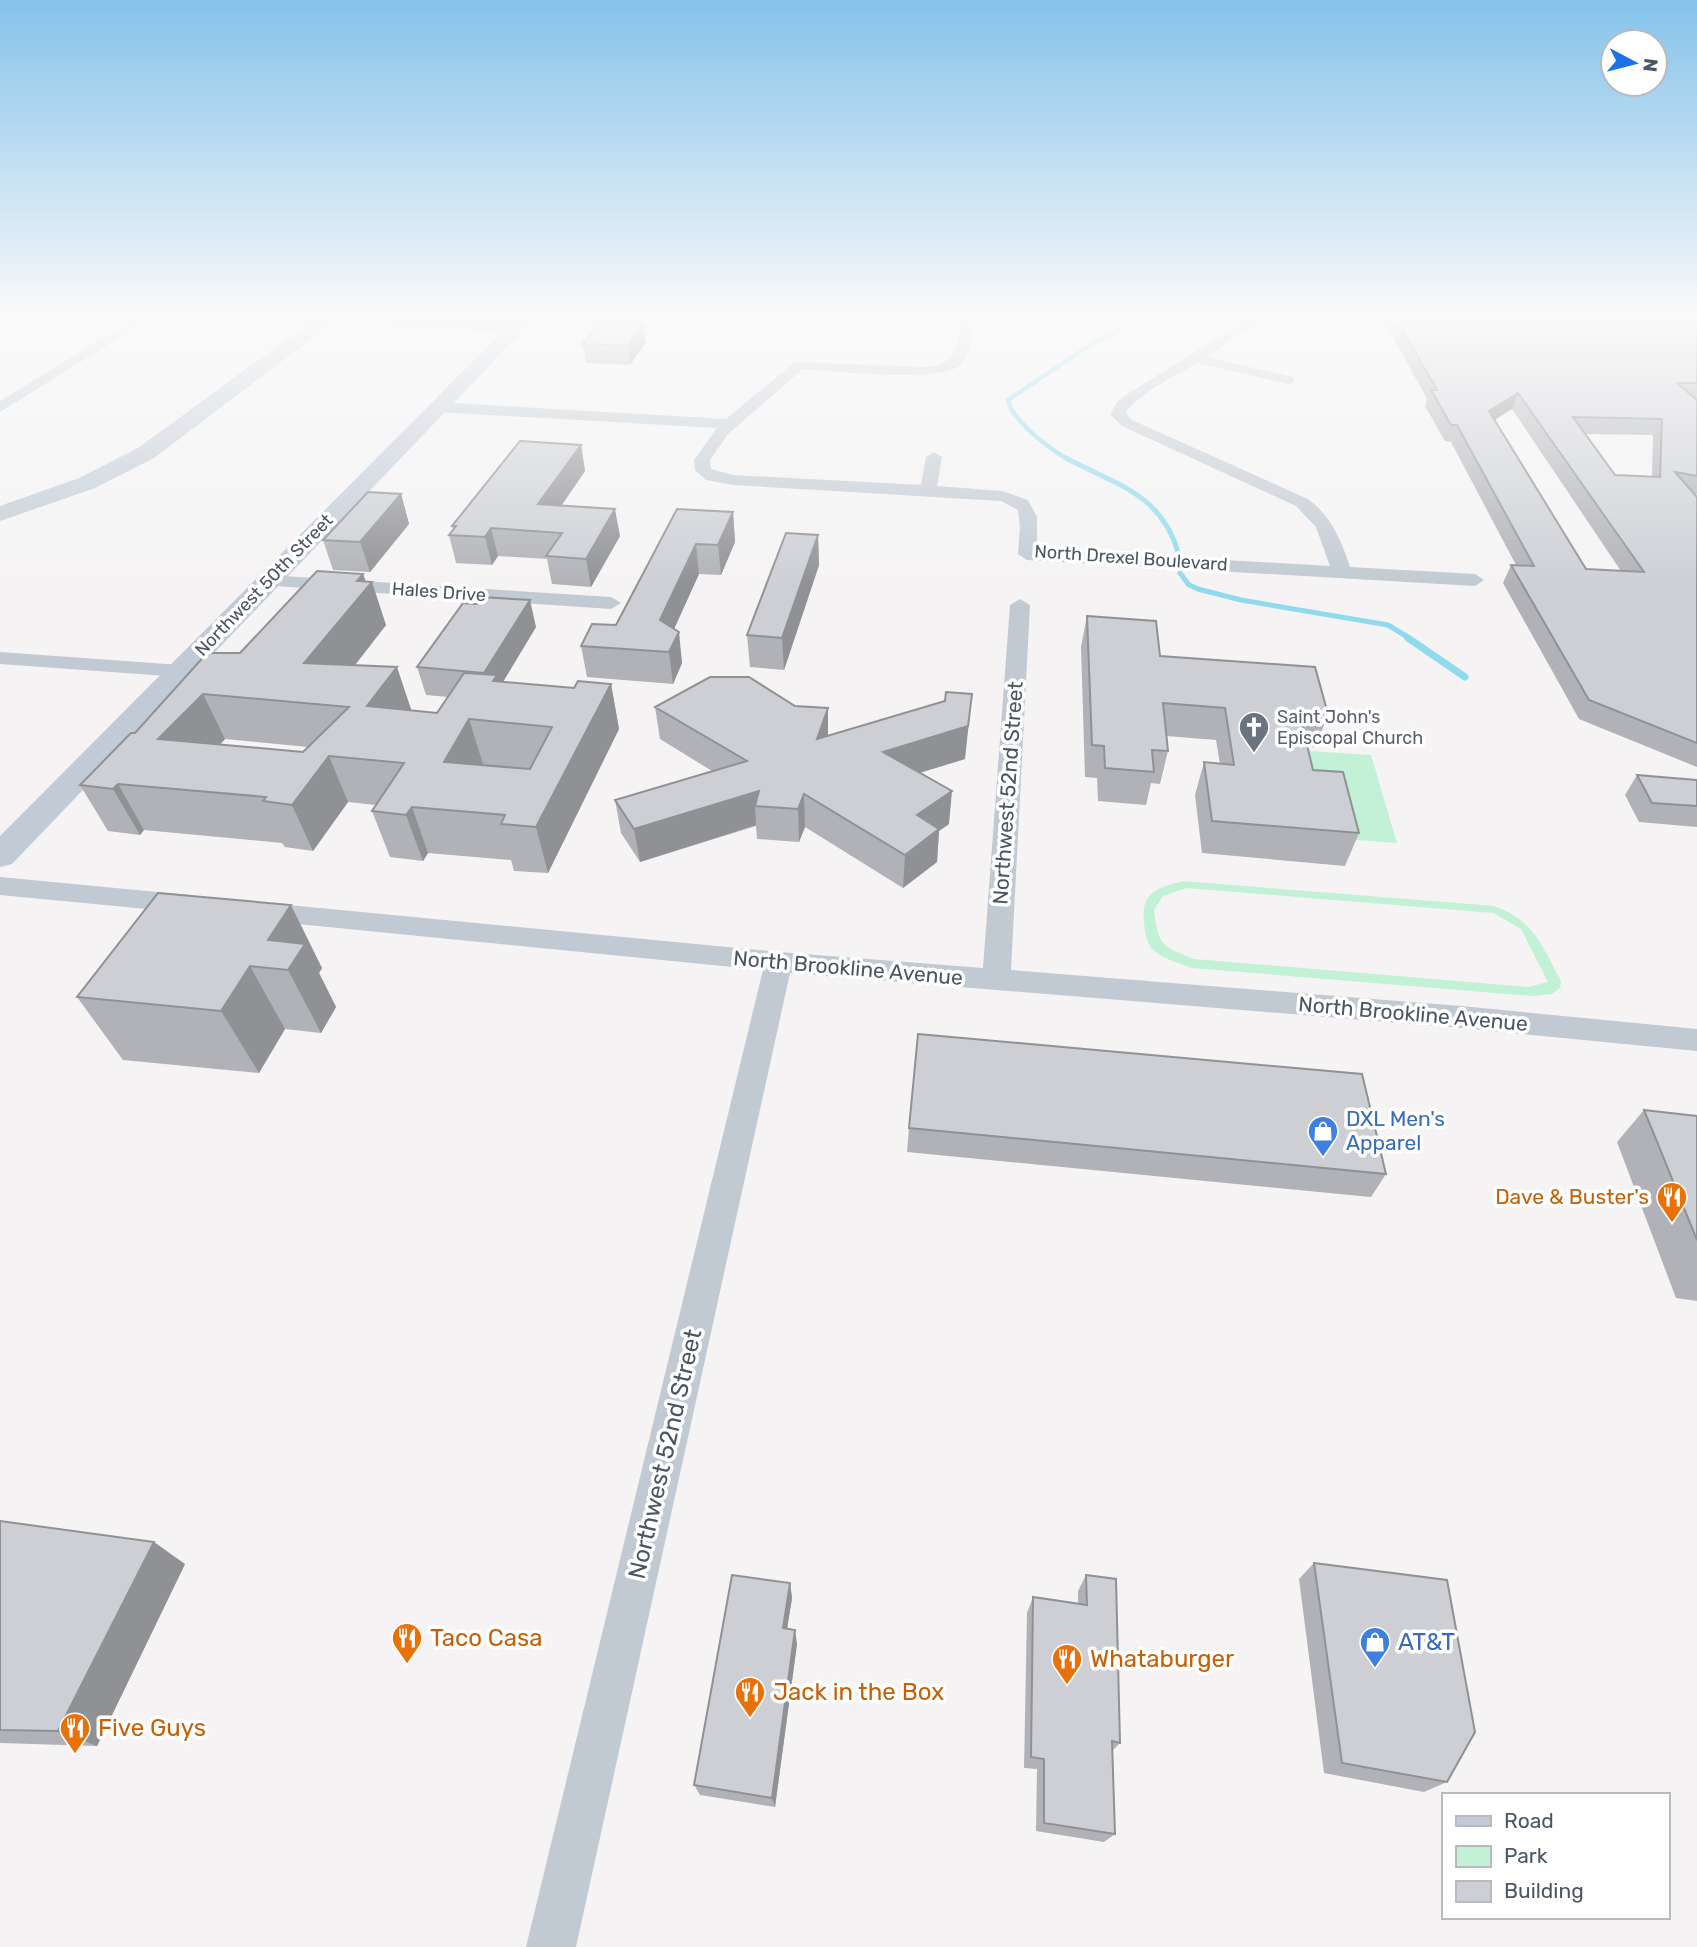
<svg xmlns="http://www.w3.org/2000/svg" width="1697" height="1947" font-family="Rubik,sans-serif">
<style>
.green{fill:#c3f1d5;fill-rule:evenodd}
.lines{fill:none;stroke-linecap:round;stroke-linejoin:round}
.stream-far2{stroke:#90daee;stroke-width:4.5}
.stream-far1{stroke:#90daee;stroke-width:5}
.stream{stroke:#90daee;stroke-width:7}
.street{fill:#c1cad2;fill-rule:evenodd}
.secondary{fill:#c1cbd6;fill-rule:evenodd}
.wall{fill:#b0b2b7;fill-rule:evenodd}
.shaded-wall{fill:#909195}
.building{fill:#cdcfd5;stroke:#909195;stroke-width:2;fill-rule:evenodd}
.labels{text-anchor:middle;stroke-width:7;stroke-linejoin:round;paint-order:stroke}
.far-street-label{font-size:18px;fill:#4a5661;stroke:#fff}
.far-worship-label{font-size:18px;fill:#5b616d;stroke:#fff;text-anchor:start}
.street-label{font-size:21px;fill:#4a5661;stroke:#fff}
.shop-label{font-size:21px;fill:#366cbe;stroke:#fff;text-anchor:start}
.food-label{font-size:21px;fill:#c56008;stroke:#fff;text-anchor:end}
.near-street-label{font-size:24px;fill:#4a5661;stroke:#fff}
.near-food-label{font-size:24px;fill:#c56008;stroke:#fff;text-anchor:start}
.near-shop-label{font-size:24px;fill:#366cbe;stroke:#fff;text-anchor:start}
</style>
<rect width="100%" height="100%" fill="#f5f3f3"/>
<path class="green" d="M1295 750 1371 755 1397 843 1344 839Z
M1183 881 1494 906C1534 920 1542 946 1561 981L1560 988 1552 994 1533 996 1192 968C1180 963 1162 959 1152 949 1146 941 1145 932 1144 923 1141 892 1156 888 1183 881ZM1187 888 1493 913 1521 929 1548 982 1528 987 1194 959C1161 946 1158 945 1154 910L1163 896Z"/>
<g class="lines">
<path class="stream-far2" d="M1069 460C1050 449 1013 422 1008 400L1090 345 1147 315"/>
<path class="stream-far1" d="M1066 458C1114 484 1161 493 1178 552
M1180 573 1189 585 1198 589 1241 600 1388 625 1411 639"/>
<path class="stream" d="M1408 638 1465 677"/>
<path class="street" d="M140 315H156L0 412V401Z
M961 315H974C972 332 973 354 959 366 940 383 833 371 803 369L728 434 710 460 711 469 733 475 921 485 926 457 934 452 942 457 937 486 1002 491 1028 500 1037 517V549L1330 566 1316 527 1296 506 1122 426 1110 414 1118 401 1129 393 1248 319 1276 316 1354 315C1328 337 1287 315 1258 325 1240 331 1222 347 1206 357L1293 377 1295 380 1293 383 1288 384 1197 363C1178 375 1135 395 1126 413L1132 420 1308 499C1332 517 1341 540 1350 567L1475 574 1484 580 1475 586 1027 560 1018 554 1020 527 1018 510 1001 501 733 485 706 480 695 470 694 460 717 428 438 412 430 407 438 402 726 419 795 362 925 367C960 364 956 345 961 315Z
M268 575 611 597 621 603 611 609 261 585 259 581 261 577Z
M1020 599 1030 605 1011 970 1461 1006 1697 1029V1051L1461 1028 790 973 576 1947H526L763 970 257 920 248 918 244 911 248 904 257 902 779 952 983 968 1010 605Z
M0 652 181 665 188 667 192 671 188 675 181 677 0 664Z
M0 877 189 895 198 898 202 904 198 910 189 913 0 895Z"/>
<path class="secondary" d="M250 315H384L513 321 519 315H538L12 864 0 867V836L502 332 331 324 154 458 95 488 0 521V506L79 478 138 448 309 323 259 320Z"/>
</g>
<path class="wall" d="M1387 315H1428L1430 318 1473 320 1469 315H1673L1697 320V399H1695L1697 400V494H1694L1697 497V767L1579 719 1503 583 1511 565H1516L1451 442 1445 441 1425 406 1427 399 1385 322ZM1512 409 1621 571 1586 569 1495 419ZM1585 434 1653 435 1652 477 1615 475Z
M631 318 632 323 646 342 630 365 586 363 583 344Z
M581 445 585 471 561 506 620 536 591 587 552 584 547 559 498 556 492 565 456 563 449 535 453 529 452 526Z
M401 494 409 524 370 572 333 570 323 540Z
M677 509 733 512 735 542 721 575 699 574 674 629 682 663 673 684 587 677 581 646 616 625Z
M818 535 819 565 784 670 750 667 747 635Z
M366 582 386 625 355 665 411 710 437 713 448 697 426 695 417 667 536 627 503 682 574 688 611 684 619 729 548 873 514 871 511 860 428 853 423 861 390 857 372 811 376 805 348 802 313 851 285 847 282 843 144 830 140 835 108 831 80 785 135 733 240 653ZM225 739 308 747 303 752 220 745Z
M1087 616 1160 656 1328 714 1316 747 1307 746 1313 770 1359 833 1345 866 1202 853 1195 795 1204 762 1220 764 1216 740 1167 736 1168 751 1160 784 1151 783 1146 805 1098 801 1097 778 1085 777 1081 647Z
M655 707 965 759 920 773 949 824 939 831 937 862 903 888 805 827 799 842 757 839 756 826 640 862 621 833 615 800 712 771 660 739Z
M1637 775 1697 780V827L1639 822 1625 795Z
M158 893 322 968 319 973 336 1007 321 1033 285 1029 259 1073 123 1060 77 997Z
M1644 1110 1697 1116V1301L1676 1298 1617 1142Z
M909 1128 1386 1174 1371 1197 907 1152Z
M0 1521 185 1564 97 1746 0 1743Z
M1314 1563 1447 1782 1424 1792 1324 1773 1299 1579Z
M1086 1575 1120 1743 1112 1751 1115 1834 1104 1842 1036 1831 1037 1769 1024 1768 1027 1613 1033 1597 1078 1604V1591Z
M790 1583 792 1598 787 1628 797 1644 775 1807 700 1795 694 1785Z"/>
<path class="shaded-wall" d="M631 318 634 337 643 323 646 342 630 365 628 346 629 322Z
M1518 393 1512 409 1483 427 1489 411Z
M581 445 585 471 544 531 538 504Z
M401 494 409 524 370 572 360 542Z
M615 509 620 536 591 587 586 559Z
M733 512 735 542 721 575 718 545Z
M491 528 498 556 492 565 485 537Z
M818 535 819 565 784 670 782 638Z
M696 544 699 574 664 651 660 620Z
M363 574 368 587 372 582 386 625 324 705 304 663 357 581Z
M530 600 536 627 492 700 484 673Z
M679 632 682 663 673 684 669 652Z
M397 667 412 712 367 706Z
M611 684 619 729 548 873 536 827Z
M203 694 225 739 182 785 158 739Z
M972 694 965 759 882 784 883 752Z
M828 708V740L817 739Z
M469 719 483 764 458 807 444 762Z
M329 756 348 802 313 851 292 805Z
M118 784 144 830 140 835 113 789Z
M759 791 755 806 756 825 640 862 634 829Z
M952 791 949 824 939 831 937 862 903 888 905 855 917 815Z
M804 794 805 827 799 842 798 809Z
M412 807 428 853 423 861 406 815Z
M291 905 322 968 319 973 336 1007 321 1033 288 970 268 940Z
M250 966 285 1029 259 1073 221 1011Z
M154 1542 185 1564 97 1746 58 1731Z
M790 1583 792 1598 785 1642 783 1628Z
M795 1630 797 1644 775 1807 772 1798Z"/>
<path class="building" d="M1394 315H1428L1430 318 1490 320 1486 315H1673L1688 316 1692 320H1697V383H1677L1697 400V476L1675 472 1697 497V743L1589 700 1511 565 1534 566 1457 425H1451L1431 390H1437ZM1518 393 1644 572 1586 569 1489 411ZM1573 417 1662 419 1660 477 1615 475Z
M602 317 631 318 629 322 643 323 628 346 583 344Z
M520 441 581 445 538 504 615 509 586 559 546 556 562 533 491 528 485 537 449 535 456 526H452Z
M368 492 401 494 360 542 323 540Z
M677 509 733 512 718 545 696 544 660 620 679 632 669 652 581 646 592 624 616 625Z
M786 533 818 535 782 638 747 635Z
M317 571 363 574 357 581 372 582 304 663 397 667 367 706 437 713 464 673 497 675 493 681 574 688 578 681 611 684 536 827 501 824 505 815 412 807 406 815 372 811 404 763 329 756 292 805 263 801 266 797 118 784 113 789 80 785 131 733H135L207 653H240ZM203 694 349 707 303 752 158 739ZM469 719 552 727 530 769 444 762Z
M481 597 530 600 484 673 417 667 463 603 477 604Z
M1087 616 1156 621 1160 656 1315 667 1328 714 1299 712 1313 770 1343 772 1359 833 1212 821 1204 762 1234 765 1225 708 1163 703 1168 751 1152 750 1154 772 1105 768 1104 746 1092 745Z
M710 677H749L795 706 828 708 817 739 945 701 946 692 972 694 968 726 883 752 952 791 917 815 939 829 905 855 804 794 798 809 755 806 759 791 634 829 615 800 747 761 655 707Z
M1637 775 1697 780V806L1652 803Z
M158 893 291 905 268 940 305 944 288 970 250 966 221 1011 77 997Z
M918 1034 1362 1074 1386 1174 909 1128Z
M1644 1110 1697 1116V1240Z
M0 1521 154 1542 58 1731 0 1730Z
M1314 1563 1447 1580 1475 1732 1447 1782 1342 1763Z
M732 1575 790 1583 783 1628 795 1630 772 1798 694 1785Z
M1086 1575 1116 1579 1120 1743 1112 1741 1115 1834 1044 1823V1759L1031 1757 1033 1597 1087 1605Z"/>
<linearGradient id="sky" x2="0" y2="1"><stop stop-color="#85c3ea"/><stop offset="0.54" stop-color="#fafafa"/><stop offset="1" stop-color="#fafafa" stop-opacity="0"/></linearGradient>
<rect width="1697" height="588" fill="url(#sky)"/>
<defs>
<g id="church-pin" transform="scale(1.575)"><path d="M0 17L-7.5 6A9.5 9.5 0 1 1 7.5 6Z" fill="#6b7280" stroke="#fff"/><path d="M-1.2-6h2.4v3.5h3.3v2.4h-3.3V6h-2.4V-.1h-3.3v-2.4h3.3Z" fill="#fff"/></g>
<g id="shop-pin" transform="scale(1.575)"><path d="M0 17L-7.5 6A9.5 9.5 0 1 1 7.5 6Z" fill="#3f7fe0" stroke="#fff"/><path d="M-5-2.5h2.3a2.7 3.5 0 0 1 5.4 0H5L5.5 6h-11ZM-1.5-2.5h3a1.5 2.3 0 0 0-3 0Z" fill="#fff"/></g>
<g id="restaurant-pin" transform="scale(1.575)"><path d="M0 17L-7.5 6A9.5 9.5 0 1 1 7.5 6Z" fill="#e8710a" stroke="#fff"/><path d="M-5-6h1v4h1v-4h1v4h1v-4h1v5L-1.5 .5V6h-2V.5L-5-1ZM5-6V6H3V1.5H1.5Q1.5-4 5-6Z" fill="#fff"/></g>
</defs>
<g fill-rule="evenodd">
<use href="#church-pin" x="1254" y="727"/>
<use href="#shop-pin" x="1323" y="1131"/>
<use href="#restaurant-pin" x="1672" y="1197"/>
<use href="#restaurant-pin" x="407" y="1638"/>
<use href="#shop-pin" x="1375" y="1642"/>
<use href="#restaurant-pin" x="1067" y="1659"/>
<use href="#restaurant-pin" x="750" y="1692"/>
<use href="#restaurant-pin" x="75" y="1728"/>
</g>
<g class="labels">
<g class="far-street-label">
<text transform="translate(1131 558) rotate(4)" y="6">North Drexel Boulevard</text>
<text transform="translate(264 585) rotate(-46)" y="6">Northwest 50th Street</text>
<text transform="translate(439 592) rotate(4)" y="6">Hales Drive</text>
</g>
<g class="far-worship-label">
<text x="1277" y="723">Saint John's<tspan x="1277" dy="21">Episcopal Church</tspan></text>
</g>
<g class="street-label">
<text transform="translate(1008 793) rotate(-86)" y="7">Northwest 52nd Street</text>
<text transform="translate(848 968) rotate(5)" y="7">North Brookline Avenue</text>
<text transform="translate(1413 1014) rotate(5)" y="7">North Brookline Avenue</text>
</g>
<g class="shop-label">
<text x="1346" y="1126">DXL Men's<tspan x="1346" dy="24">Apparel</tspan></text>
</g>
<g class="food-label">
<text x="1649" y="1204">Dave &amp; Buster's</text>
</g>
<g class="near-street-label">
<text transform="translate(665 1454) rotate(-77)" y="8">Northwest 52nd Street</text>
</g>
<g class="near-food-label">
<text x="430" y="1646">Taco Casa</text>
<text x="1090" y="1667">Whataburger</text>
<text x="773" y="1700">Jack in the Box</text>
<text x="98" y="1736">Five Guys</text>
</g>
<g class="near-shop-label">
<text x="1398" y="1650">AT&amp;T</text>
</g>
</g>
<rect x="1442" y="1793" width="228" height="126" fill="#ffffff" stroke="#b7bbc0" stroke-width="2"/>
<rect x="1456" y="1816" width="35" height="10" fill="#c1cbd6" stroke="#b7bbc0" stroke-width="2"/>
<text x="1504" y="1828" font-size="21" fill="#4a5661">Road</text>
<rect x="1456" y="1846" width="35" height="21" fill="#c3f1d5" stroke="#b7bbc0" stroke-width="2"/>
<text x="1504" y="1863" font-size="21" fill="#4a5661">Park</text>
<rect x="1456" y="1881" width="35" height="21" fill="#cdcfd5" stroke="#b7bbc0" stroke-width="2"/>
<text x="1504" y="1898" font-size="21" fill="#4a5661">Building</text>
<g transform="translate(1634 63) rotate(97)"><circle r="33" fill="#ffffff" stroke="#b7bbc0" stroke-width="2"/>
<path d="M0-5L12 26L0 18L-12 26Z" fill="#1a73e8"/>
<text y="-10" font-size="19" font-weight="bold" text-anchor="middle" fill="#4a5661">N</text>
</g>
</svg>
